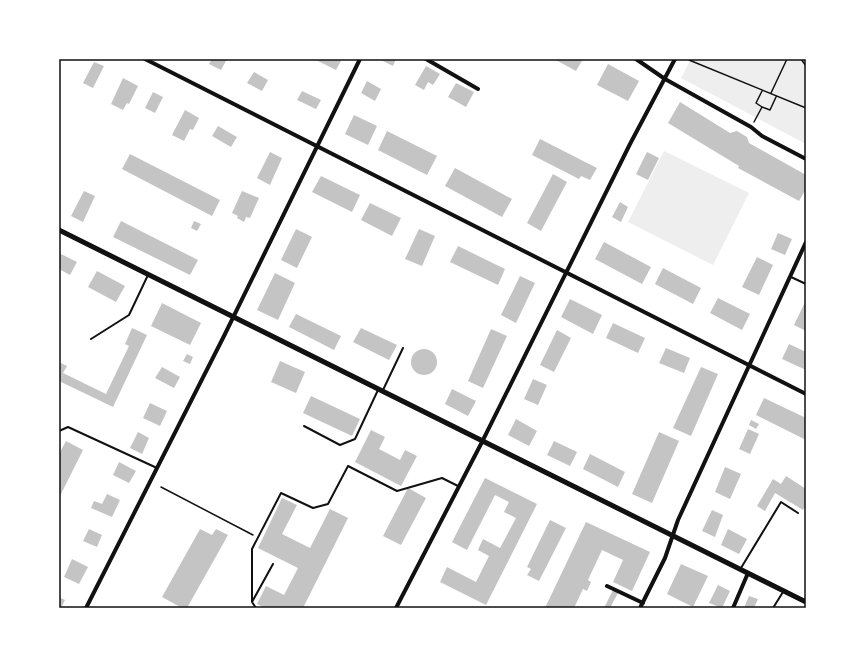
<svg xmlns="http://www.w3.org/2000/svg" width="865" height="667" font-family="Spectral,serif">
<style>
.green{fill:#eee}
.building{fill:#c4c4c4}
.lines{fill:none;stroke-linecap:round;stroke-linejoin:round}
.path{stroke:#111;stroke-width:1.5}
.service{stroke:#111;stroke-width:2}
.minor{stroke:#111;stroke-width:4}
.tertiary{stroke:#111;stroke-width:5}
.neatline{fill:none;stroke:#111;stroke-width:1.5}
</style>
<rect width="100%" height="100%" fill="#fff"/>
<path class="green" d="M691 59H806V144L681 78Z
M664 151 749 193 713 265 628 222Z"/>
<path class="building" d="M212 59H227L221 70 209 64Z
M314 59H342L336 70Z
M379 59H396L393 66Z
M554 59H583L576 71Z
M94 62 104 66 93 88 83 83Z
M608 64 639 81 628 101 597 85Z
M426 66 440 74 433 85 428 82 424 90 415 85Z
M254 72 268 80 262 91 247 83Z
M123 78 138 86 129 104 127 103 123 110 111 104Z
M367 81 381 89 375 101 361 93Z
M456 83 474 92 466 107 448 97Z
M302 91 321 100 316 109 297 100Z
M153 92 163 97 155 113 145 108Z
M680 102 730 133 737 131 747 137 749 143 806 175V189L799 201 738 168 739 166 668 123Z
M185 110 199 118 193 130 190 129 184 141 172 135Z
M354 115 377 126 368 145 345 134Z
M218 126 237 137 231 147 212 136Z
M387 131 437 156 427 175 378 150Z
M540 139 597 168 590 180 581 176 579 179 532 155Z
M270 152 282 158 270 185 257 178Z
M647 152 659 158 648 180 636 174Z
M130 154 220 200 212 216 122 169Z
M455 168 512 199 502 217 445 186Z
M553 174 567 182 541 231 527 223Z
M321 176 360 195 352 212 312 192Z
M84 191 95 196 83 222 71 216Z
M242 191 259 198 250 218 246 217 244 222 237 218 238 216 232 213Z
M620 202 628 207 621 222 612 217Z
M370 203 401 218 392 236 361 220Z
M121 221 198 260 190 275 113 237Z
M194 221 201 224 197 231 191 228Z
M296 229 312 237 297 268 281 260Z
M419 229 435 236 422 266 405 259Z
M778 233 792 239 785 255 771 249Z
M604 242 651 267 642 284 595 259Z
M458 246 505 269 498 285 450 262Z
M59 253 77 262 70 275 59 269Z
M757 257 773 265 759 295 742 287Z
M663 268 701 288 693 304 655 284Z
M97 271 125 286 116 302 88 287Z
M275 273 295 283 278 320 257 310Z
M520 276 535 283 516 323 501 315Z
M718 298 750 314 742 330 710 313Z
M570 299 602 315 593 334 561 317Z
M806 300V331L794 325Z
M162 303 201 323 190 345 151 326Z
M296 314 341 336 334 350 289 327Z
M613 323 645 338 638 353 606 338Z
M132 328 147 335 113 407 59 381V362L67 366 63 373 106 394 129 346 125 344Z
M361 328 397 345 389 360 353 342Z
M491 329 507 336 483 388 468 381Z
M557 330 571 338 554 372 540 365Z
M789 344 806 352V370L782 359Z
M666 348 690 358 684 373 659 363Z
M411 362a13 13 0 1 1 26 0a13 13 0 1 1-26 0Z
M187 354 193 357 190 364 183 361Z
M280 361 305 372 296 393 271 382Z
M162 367 180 377 174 388 155 378Z
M701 367 718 374 691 436 673 428Z
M533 379 547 385 538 405 524 399Z
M452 389 476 401 468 416 445 404Z
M311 396 360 419 352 436 303 413Z
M764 398 806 418V440L756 415Z
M150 403 167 411 160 426 143 418Z
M516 419 537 431 529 446 508 435Z
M751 420 759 424 756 429 749 425Z
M748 429 759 434 750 454 739 449Z
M371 430 385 437 379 449 400 460 405 450 417 456 401 486 355 462Z
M138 432 149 438 142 454 130 448Z
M659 432 679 441 652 503 632 494Z
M66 441 83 450 60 496 59 454Z
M554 441 577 452 570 466 547 455Z
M590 454 625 472 618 487 583 469Z
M119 462 136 471 129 483 113 475Z
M725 467 741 474 730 499 715 492Z
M786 476 806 489V505L803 510 775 493 765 511 757 506 773 479 781 484Z
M485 478 537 504 486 605 440 582 447 567 476 582 489 556 478 550 483 539 500 548 516 518 504 512 509 502 495 495 467 550 452 542Z
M408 488 426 498 401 545 383 536Z
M107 494 120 500 112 517 91 508 94 501 102 504Z
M282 498 297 505 282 534 310 548 330 509 348 518 303 608H265L257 604 266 586 284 595 298 568 258 548Z
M712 510 723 515 715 537 702 531Z
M550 520 566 528 539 581 527 575 531 569 527 567Z
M586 522 650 552 632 591 613 582 623 560 602 550 588 580 591 582 587 591 583 589 574 608H545Z
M89 529 102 535 97 547 83 541Z
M200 529 212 535 216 529 228 535 187 608H182L162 597Z
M728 529 747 539 739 554 721 545Z
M72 559 88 567 79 584 64 577Z
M681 564 708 576 693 607 667 594Z
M718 585 730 591 722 608 709 603Z
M613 590 618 593 610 608H604Z
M749 596 758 599 754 608H744Z
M59 597 65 600 61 608H59Z"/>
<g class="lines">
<path class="path" d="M695 59 689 60 806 108
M801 59 806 66
M771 93 787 59
M762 107 770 110 776 97
M754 122 762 107 756 103 762 91
M161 487 253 535"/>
<path class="service" d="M791 277 806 284
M91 339 129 315 148 275
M383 390 403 348
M304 426 340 445 355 439 378 390
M59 431 68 427 157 468
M741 568 781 502 798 513
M252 602V549L281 493 313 508 328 504 348 466 397 491 442 478 458 486
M256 608 252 602 273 564
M773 608 783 592"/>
<path class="minor" d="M145 59 806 394
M426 59 478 89
M636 59 665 79 751 127 762 136 806 159
M607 586 643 603
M86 608 224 336 360 59
M396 608 482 442 630 144 675 59
M640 608 665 558 678 520 806 242
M733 608 748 573"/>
<path class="tertiary" d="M59 230 806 602"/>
</g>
<rect width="865" height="667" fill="none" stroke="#ffffff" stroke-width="120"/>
<rect x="60" y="60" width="745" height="547" class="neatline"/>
</svg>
